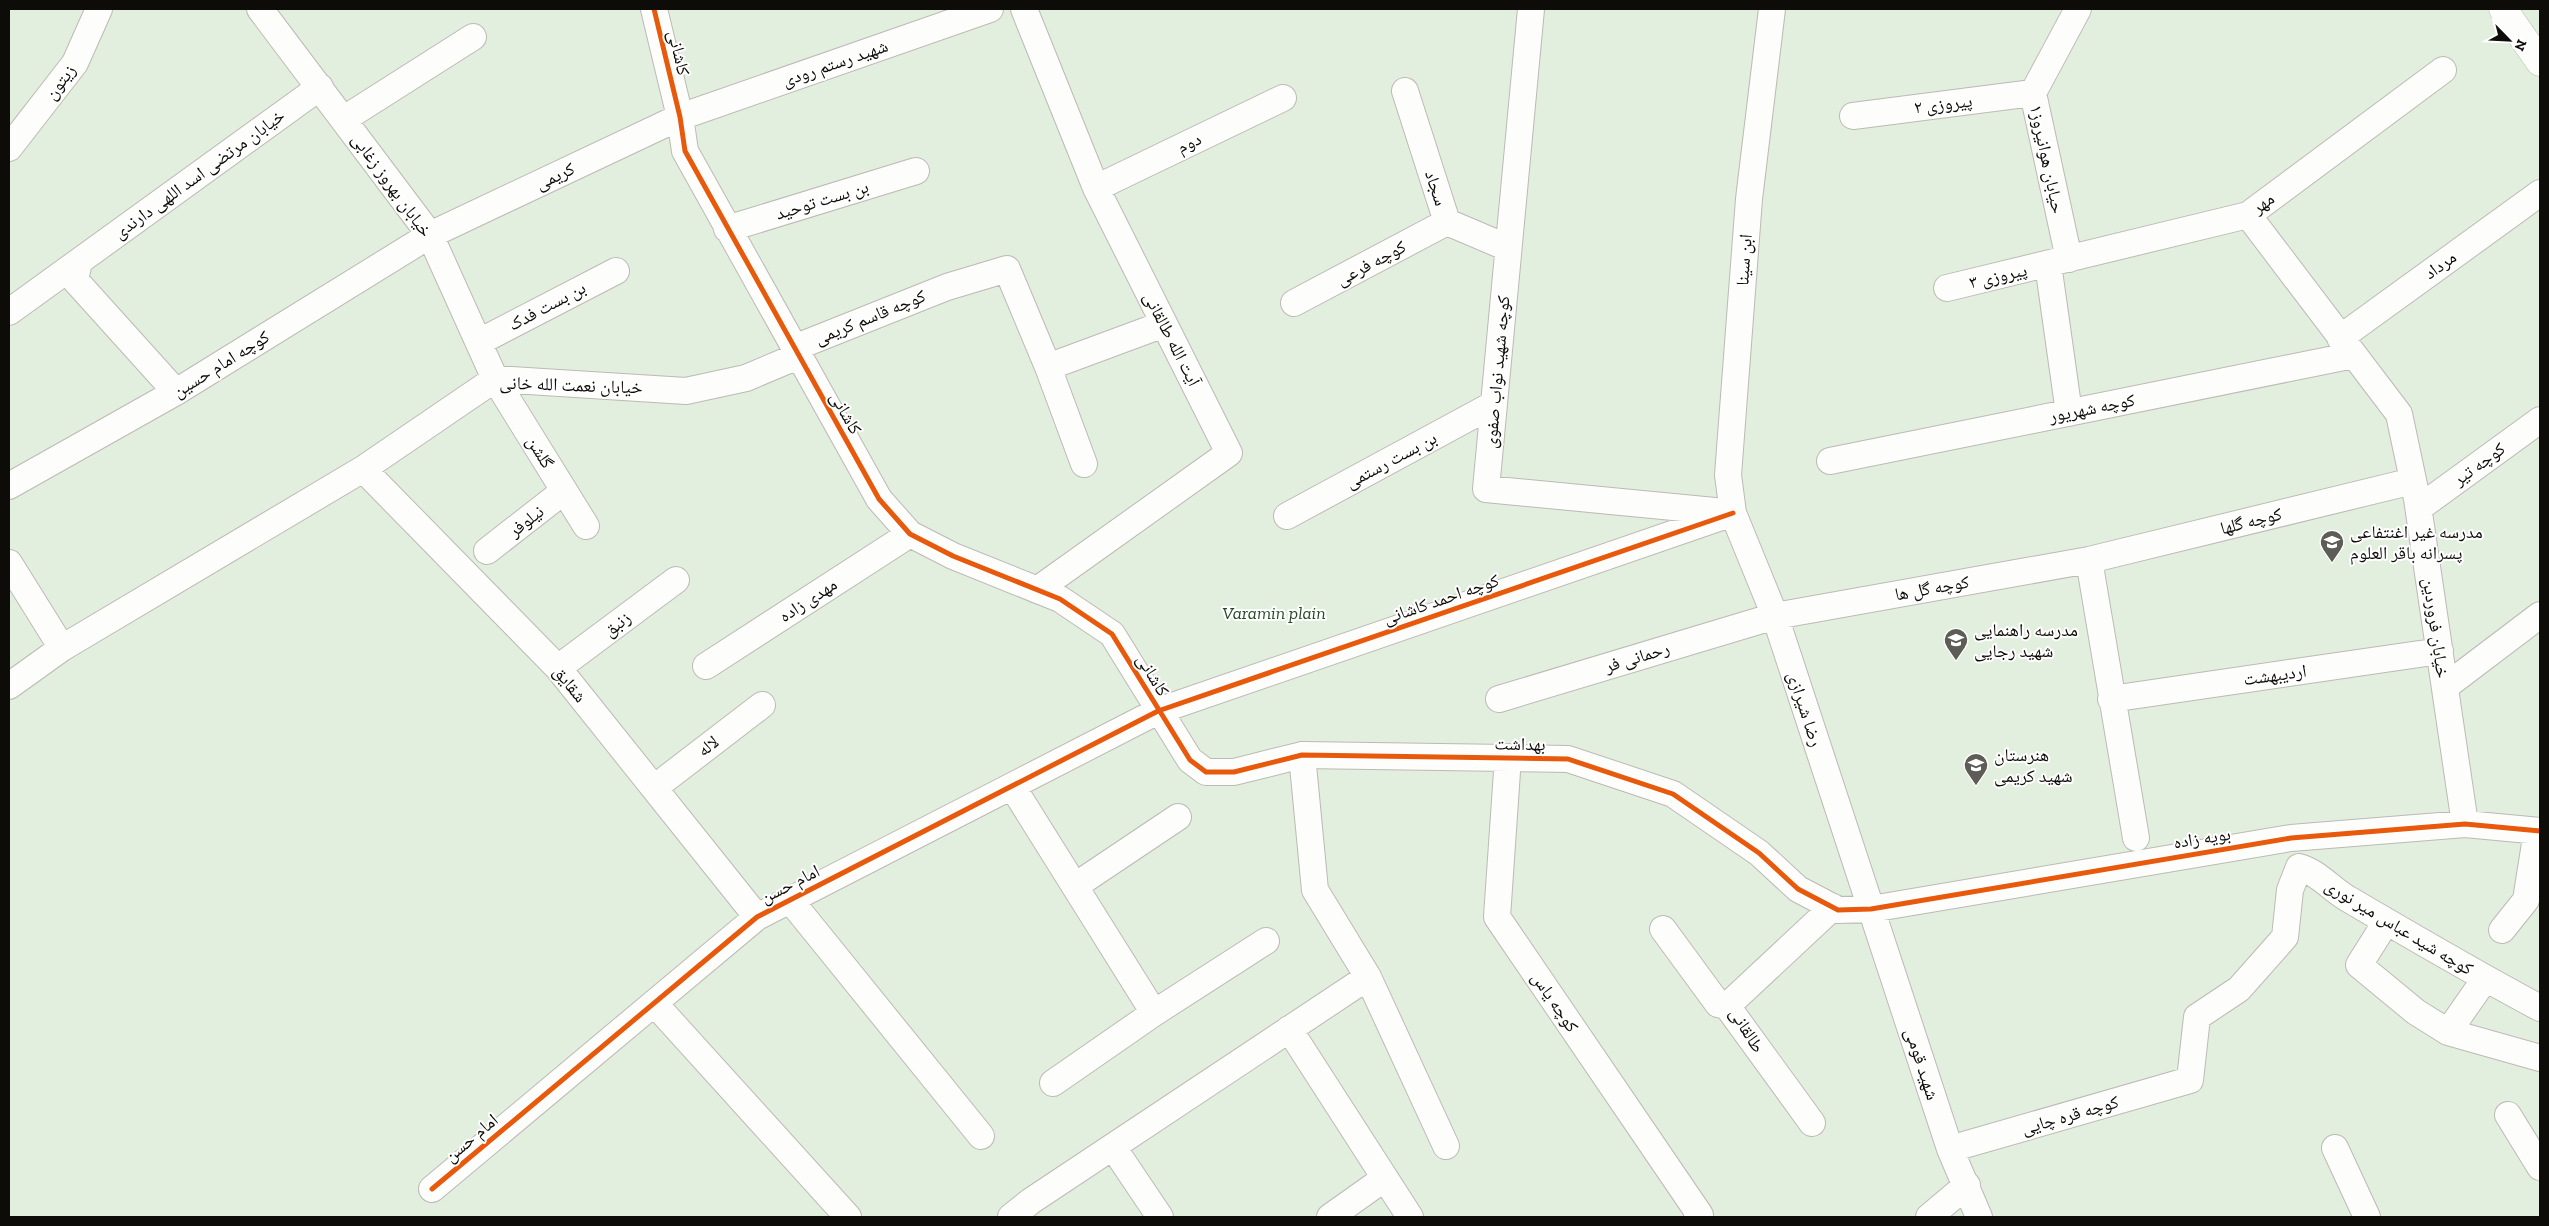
<svg xmlns="http://www.w3.org/2000/svg" width="2549" height="1226" font-family="'Zilla Slab','Noto Naskh Arabic',serif">
<style>
.green{fill:#e2eede}
.lines{fill:none;stroke-linecap:round;stroke-linejoin:round}
.minor-casing{stroke:#bcbab5;stroke-width:28}
.major-casing{stroke:#bcbab5;stroke-width:29}
.minor{stroke:#fdfdfc;stroke-width:26}
.major{stroke:#fdfdfc;stroke-width:28}
.cycleway-casing{stroke:#fff;stroke-width:8}
.cycleway{stroke:#e8590c;stroke-width:5}
.labels{text-anchor:middle;stroke-width:4;stroke-linejoin:round;paint-order:stroke}
.street-label{font-size:18px;fill:#0e0c08;stroke:#fff}
.poi-label{font-size:18px;fill:#0e0c08;stroke:#fff;text-anchor:start}
.park-label{font-size:18px;font-style:italic;fill:#234a24;stroke:#fff}
</style>
<rect width="100%" height="100%" fill="#f4f0ea"/>
<path class="green" d="M9 9H2540V1217H9Z"/>
<g class="lines">
<g class="minor-casing">
<path id="minor" d="M260 9 430 235 495 379 586 526
M654 9 680 117 685 151 879 499 910 534 953 556 1060 599 1112 634 1190 760 1206 772H1234L1302 755 1568 759 1673 794 1759 853 1798 889 1838 910 1871 909 2291 838 2465 824 2540 831
M1024 9 1096 188 1229 453 1037 590
M1531 9 1486 489 1725 512
M1772 9 1749 199 1728 475 1733 513 1775 616 1950 1149 1979 1217
M1405 91 1447 222 1508 248
M1853 116 2033 93
M344 119 473 37
M9 148 75 63 99 9
M1096 188 1283 98
M2248 215 2399 414 2417 499 2465 824
M727 229 916 171
M2069 259 2033 93 2078 9
M79 262 75 280 176 392
M2048 264 2069 413
M1947 288 2248 215 2443 70
M1294 303 1447 222
M9 312 320 87
M2340 338 2540 193
M479 342 616 271
M794 348 947 287 1007 269 1048 367 1084 464
M1048 367 1164 324
M1830 461 2354 355
M363 469 558 668 757 917
M9 486 176 392 430 235 680 117 990 9
M2419 508 2540 420
M1287 516 1494 404
M487 551 564 491
M2089 560 2136 838
M9 563 62 648
M706 666 910 534
M558 668 676 580
M9 686 62 648 363 469 495 379 686 391 746 378 798 356
M2445 687 2540 615
M1499 699 1775 616 2089 560 2413 481
M2111 699 2440 651
M1302 755 1315 890 1368 977 1446 1146
M1508 757 1497 917 1700 1215 1697 1217
M1012 786 1154 1013 1266 941
M654 788 762 705
M1075 886 1178 817
M790 900 981 1136
M2386 922 2359 965 2416 1012 2448 1032 2540 1058
M1663 929 1718 1004 1727 1006
M2502 930 2526 900 2537 831
M654 1003 848 1217
M1289 1029 1410 1217
M2448 1032 2485 979
M1053 1083 1154 1013
M2508 1115 2540 1167
M1812 1123 1727 1006 1833 907
M1113 1147 1160 1217
M2335 1148 2367 1217
M1950 1149 2190 1080 2197 1017 2239 989 2285 937 2290 890 2299 867C2318 872 2333 891 2350 900 2413 937 2476 974 2540 1008
M432 1189 757 917 1158 711 1733 513
M1011 1217 1031 1201 1368 977
M1330 1217 1385 1178
M1929 1217 1967 1185"/>
</g>
<g class="major-casing">
<path id="major" d="M2503 9 2540 62"/>
</g>
<use href="#minor" class="minor"/>
<use href="#major" class="major"/>
<g class="cycleway-casing">
<path id="cycleway" d="M654 9 680 117 685 151 879 499 910 534 953 556 1060 599 1112 634 1190 760 1206 772H1234L1302 755 1568 759 1673 794 1759 853 1798 889 1838 910 1871 909 2291 838 2465 824 2540 831
M432 1189 757 917 1158 711 1733 513"/>
</g>
<use href="#cycleway" class="cycleway"/>
</g>
<defs>
<g id="school-pin" transform="scale(1.25)"><path d="M0 17L-7.5 6A9.5 9.5 0 1 1 7.5 6Z" fill="#5e5c57" stroke="#fff"/><path d="M0-5L7-2L0 1L-7-2ZM-4 1L0 2.5L4 1V4Q0 6-4 4Z" fill="#fff"/></g>
</defs>
<g fill-rule="evenodd">
<use href="#school-pin" x="2332" y="542"/>
<use href="#school-pin" x="1956" y="640"/>
<use href="#school-pin" x="1976" y="765"/>
</g>
<g class="labels">
<g class="street-label">
<text transform="translate(679 53) rotate(77)" y="6">کاشانی</text>
<text transform="translate(835 63) rotate(-19)" y="6">شهید رستم رودی</text>
<text transform="translate(60 82) rotate(-53)" y="6">زیتون</text>
<text transform="translate(1943 104) rotate(-7)" y="6">پیروزی ۲</text>
<text transform="translate(1189 143) rotate(-26)" y="6">دوم</text>
<text transform="translate(2047 159) rotate(78)" y="6">حیابان هوانیروز۱</text>
<text transform="translate(199 174) rotate(-36)" y="6">خیابان مرتضی اسد اللهی دارندی</text>
<text transform="translate(555 176) rotate(-25)" y="6">کریمی</text>
<text transform="translate(392 185) rotate(54)" y="6">خیابان بهروز زغابی</text>
<text transform="translate(1436 188) rotate(72)" y="6">سجاد</text>
<text transform="translate(822 200) rotate(-17)" y="6">بن بست توحید</text>
<text transform="translate(2263 203) rotate(-36)" y="6">مهر</text>
<text transform="translate(1744 260) rotate(-86)" y="6">ابن سینا</text>
<text transform="translate(1371 263) rotate(-28)" y="6">کوچه فرعی</text>
<text transform="translate(2440 265) rotate(-36)" y="6">مرداد</text>
<text transform="translate(1998 276) rotate(-13)" y="6">پیروزی ۳</text>
<text transform="translate(547 306) rotate(-28)" y="6">بن بست فدک</text>
<text transform="translate(870 317) rotate(-22)" y="6">کوچه قاسم کریمی</text>
<text transform="translate(1172 339) rotate(63)" y="6">آیت الله طالقانی</text>
<text transform="translate(221 364) rotate(-32)" y="6">کوچه امام حسین</text>
<text transform="translate(1497 372) rotate(-85)" y="6">کوچه شهید نواب صفوی</text>
<text transform="translate(571 385) rotate(2)" y="6">خیابان نعمت الله خانی</text>
<text transform="translate(2092 408) rotate(-11)" y="6">کوچه شهریور</text>
<text transform="translate(846 413) rotate(61)" y="6">کاشانی</text>
<text transform="translate(540 452) rotate(58)" y="6">گلشن</text>
<text transform="translate(1391 460) rotate(-28)" y="6">بن بست رستمی</text>
<text transform="translate(2479 464) rotate(-36)" y="6">کوچه تیر</text>
<text transform="translate(526 521) rotate(-38)" y="6">نیلوفر</text>
<text transform="translate(2251 521) rotate(-14)" y="6">کوچه گلها</text>
<text transform="translate(1932 588) rotate(-10)" y="6">کوچه گل ها</text>
<text transform="translate(1441 599) rotate(-19)" y="6">کوچه احمد کاشانی</text>
<text transform="translate(808 600) rotate(-33)" y="6">مهدی زاده</text>
<text transform="translate(617 624) rotate(-37)" y="6">زنبق</text>
<text transform="translate(2436 628) rotate(82)" y="6">خیابان فروردین</text>
<text transform="translate(1637 657) rotate(-17)" y="6">رحمانی فر</text>
<text transform="translate(1153 675) rotate(59)" y="6">کاشانی</text>
<text transform="translate(2275 675) rotate(-8)" y="6">اردیبهشت</text>
<text transform="translate(570 684) rotate(51)" y="6">شقایق</text>
<text transform="translate(1805 709) rotate(72)" y="6">رضا شیرازی</text>
<text transform="translate(1520 744) rotate(1)" y="6">بهداشت</text>
<text transform="translate(708 746) rotate(-38)" y="6">لاله</text>
<text transform="translate(2202 838) rotate(-9)" y="6">بویه زاده</text>
<text transform="translate(790 884) rotate(-27)" y="6">امام حسن</text>
<text transform="translate(2399 927) rotate(31)" y="6">کوچه شید عباس میر نوری</text>
<text transform="translate(1555 1002) rotate(56)" y="6">کوچه یاس</text>
<text transform="translate(1747 1030) rotate(58)" y="6">طالقانی</text>
<text transform="translate(1922 1064) rotate(72)" y="6">شهید قومی</text>
<text transform="translate(2070 1115) rotate(-16)" y="6">کوچه قره چایی</text>
<text transform="translate(471 1138) rotate(-40)" y="6">امام حسن</text>
</g>
<g class="poi-label">
<text x="2350" y="538">مدرسه غیر اغنتفاعی<tspan x="2350" dy="21">پسرانه باقر العلوم</tspan></text>
<text x="1974" y="636">مدرسه راهنمایی<tspan x="1974" dy="21">شهید رجایی</tspan></text>
<text x="1994" y="761">هنرستان<tspan x="1994" dy="21">شهید کریمی</tspan></text>
</g>
<g class="park-label">
<text x="1274" y="619">Varamin plain</text>
</g>
</g>
<rect width="2549" height="1226" fill="none" stroke="#0e0c08" stroke-width="20"/>
<g transform="translate(2509 40) rotate(114)" stroke="#ffffff" stroke-width="4" paint-order="stroke">
<path d="M0-4L9 19L0 12L-9 19Z" fill="#0e0c08"/>
<text y="-8" font-size="14" font-weight="bold" text-anchor="middle" fill="#0e0c08">N</text>
</g>
</svg>
